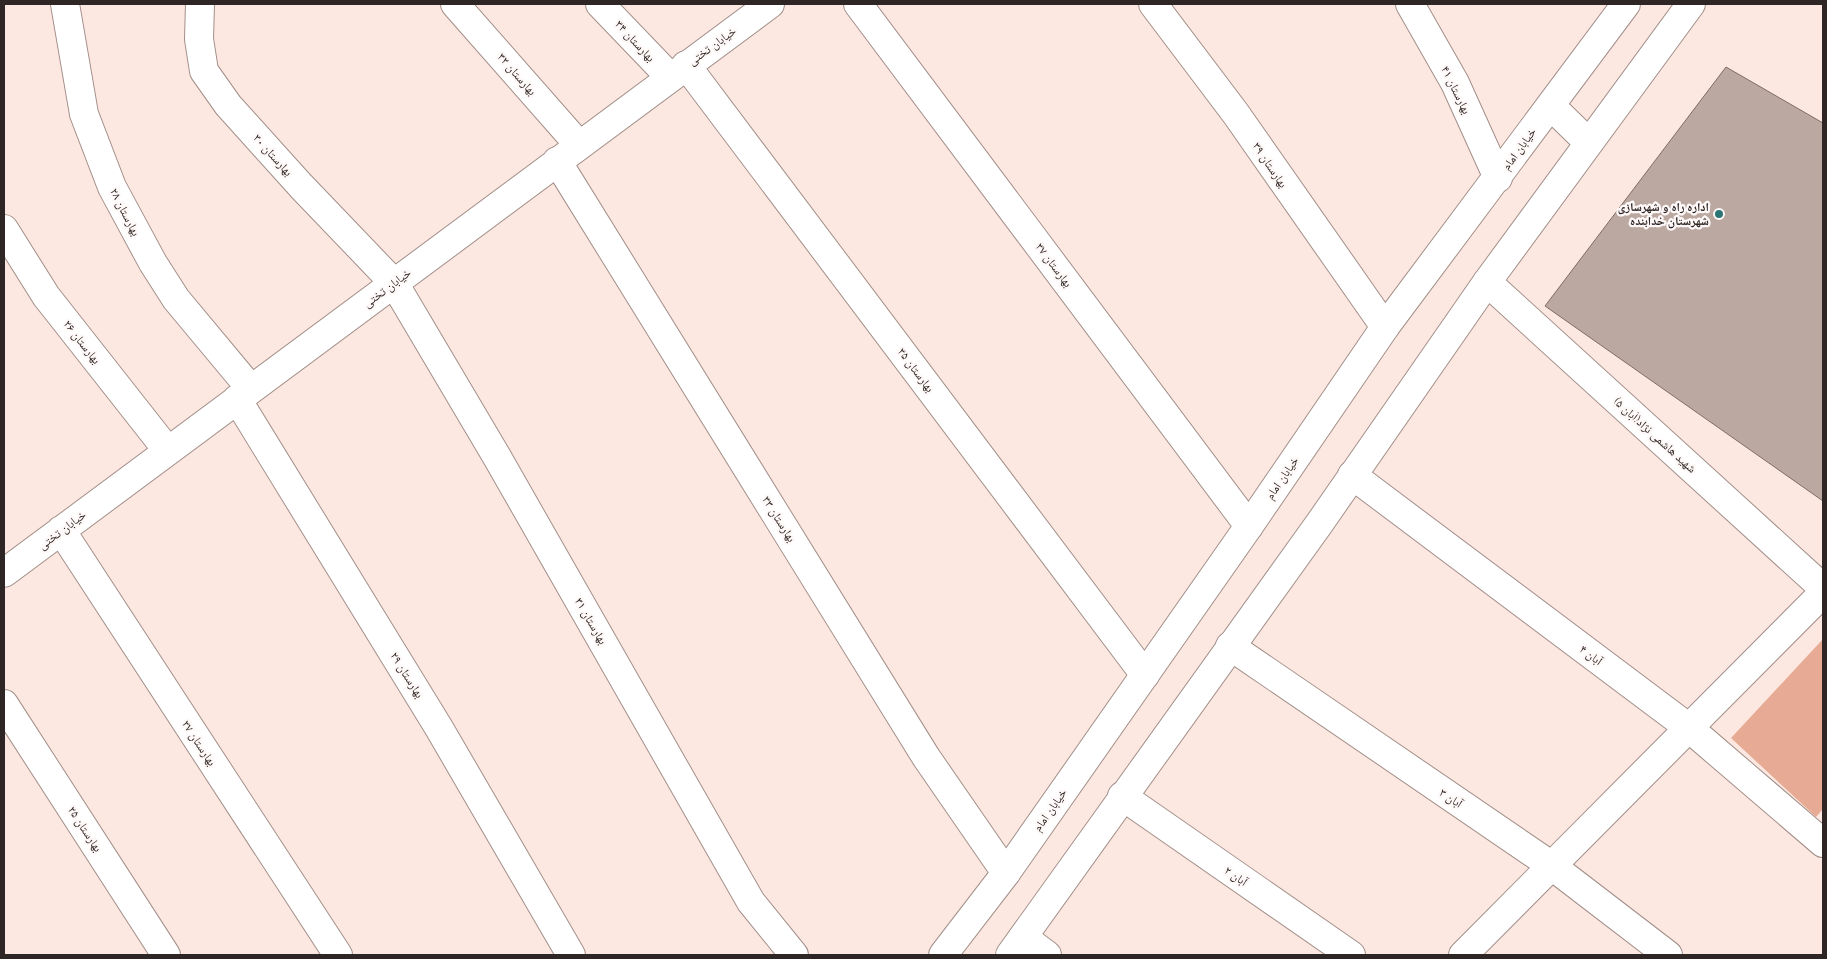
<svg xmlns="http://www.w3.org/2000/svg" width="1827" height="959" font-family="Raleway,'Noto Naskh Arabic',sans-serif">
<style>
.green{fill:#e7ab95}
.building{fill:#bba8a1;stroke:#7d6c65}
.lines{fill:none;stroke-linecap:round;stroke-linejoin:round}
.minor-casing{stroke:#a28f89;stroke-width:30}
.major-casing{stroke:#a28f89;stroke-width:30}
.minor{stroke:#fff;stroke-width:28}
.major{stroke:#fff;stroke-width:28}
.poi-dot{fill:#2b7575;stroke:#fef9f8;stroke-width:2}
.labels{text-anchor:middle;stroke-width:4.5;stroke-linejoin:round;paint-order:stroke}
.street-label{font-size:12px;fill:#2e2624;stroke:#fef9f8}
.poi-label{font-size:12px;font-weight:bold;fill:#2e2624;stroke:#fef9f8;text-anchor:end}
</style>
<rect width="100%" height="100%" fill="#fde8e1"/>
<path class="green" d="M1823 639V809L1816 817 1731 738Z"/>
<path class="building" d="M1726 67 1823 123V501L1545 306Z"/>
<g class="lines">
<g class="minor-casing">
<path id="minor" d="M65 4 84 114 112 187 153 263 176 299 251 389
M200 4 199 39 204 71 228 105 301 186 394 283 497 457 751 902 794 955
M455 4 579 145
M600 4 670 77
M858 4 1249 526
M1153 4 1236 114 1385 327
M1410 4 1455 83 1498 178
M686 65 1145 675
M557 161 926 757 1006 873
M4 229 46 296 168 451
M1487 282 1823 588
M237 399 439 728 571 955
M1352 475 1689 728 1823 843
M61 530 338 955
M4 573 770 4
M1230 646 1552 866 1668 955
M4 704 166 955
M1122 796 1351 955
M1023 937 1047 955
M1463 955 1823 593"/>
</g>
<g class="major-casing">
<path id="major" d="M1551 106 1589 143
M943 955 1006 873 1249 526 1385 327 1626 4
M1010 955 1319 524 1487 282 1691 4"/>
</g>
<use href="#minor" class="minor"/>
<use href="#major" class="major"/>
</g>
<circle class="poi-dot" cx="1719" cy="214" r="5"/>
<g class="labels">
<g class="street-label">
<text transform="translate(635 41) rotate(47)" y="4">بهارستان ۳۴</text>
<text transform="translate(712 46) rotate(-36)" y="4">خیابان تختی</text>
<text transform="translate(517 74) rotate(49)" y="4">بهارستان ۳۲</text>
<text transform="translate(1456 90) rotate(64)" y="4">بهارستان ۴۱</text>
<text transform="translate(1519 149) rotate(-54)" y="4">خیابان امام</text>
<text transform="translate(273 155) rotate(48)" y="4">بهارستان ۳۰</text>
<text transform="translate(1270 165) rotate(56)" y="4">بهارستان ۳۹</text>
<text transform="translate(125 212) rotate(63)" y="4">بهارستان ۲۸</text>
<text transform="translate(1054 265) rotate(53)" y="4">بهارستان ۳۷</text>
<text transform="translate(387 288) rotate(-37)" y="4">خیابان تختی</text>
<text transform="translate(82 342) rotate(52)" y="4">بهارستان ۲۶</text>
<text transform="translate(916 370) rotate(53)" y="4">بهارستان ۳۵</text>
<text transform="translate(1655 435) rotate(42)" y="4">(آبان ۵)شهید هاشمی نژاد</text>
<text transform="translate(1282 478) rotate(-56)" y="4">خیابان امام</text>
<text transform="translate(779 519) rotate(58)" y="4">بهارستان ۳۳</text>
<text transform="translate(62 530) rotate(-37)" y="4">خیابان تختی</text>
<text transform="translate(591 621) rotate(60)" y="4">بهارستان ۳۱</text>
<text transform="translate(1591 655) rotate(37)" y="4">آبان ۴</text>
<text transform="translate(407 675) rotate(58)" y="4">بهارستان ۲۹</text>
<text transform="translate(199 743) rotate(57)" y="4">بهارستان ۲۷</text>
<text transform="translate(1451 798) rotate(34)" y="4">آبان ۳</text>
<text transform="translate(1050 810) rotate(-55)" y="4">خیابان امام</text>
<text transform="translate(85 829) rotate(57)" y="4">بهارستان ۲۵</text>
<text transform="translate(1236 876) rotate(35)" y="4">آبان ۲</text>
</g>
<g class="poi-label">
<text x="1709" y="211">اداره راه و شهرسازی<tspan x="1709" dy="14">شهرستان خدابنده</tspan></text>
</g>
</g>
<rect width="1827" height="959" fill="none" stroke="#2e2624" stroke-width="10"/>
</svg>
